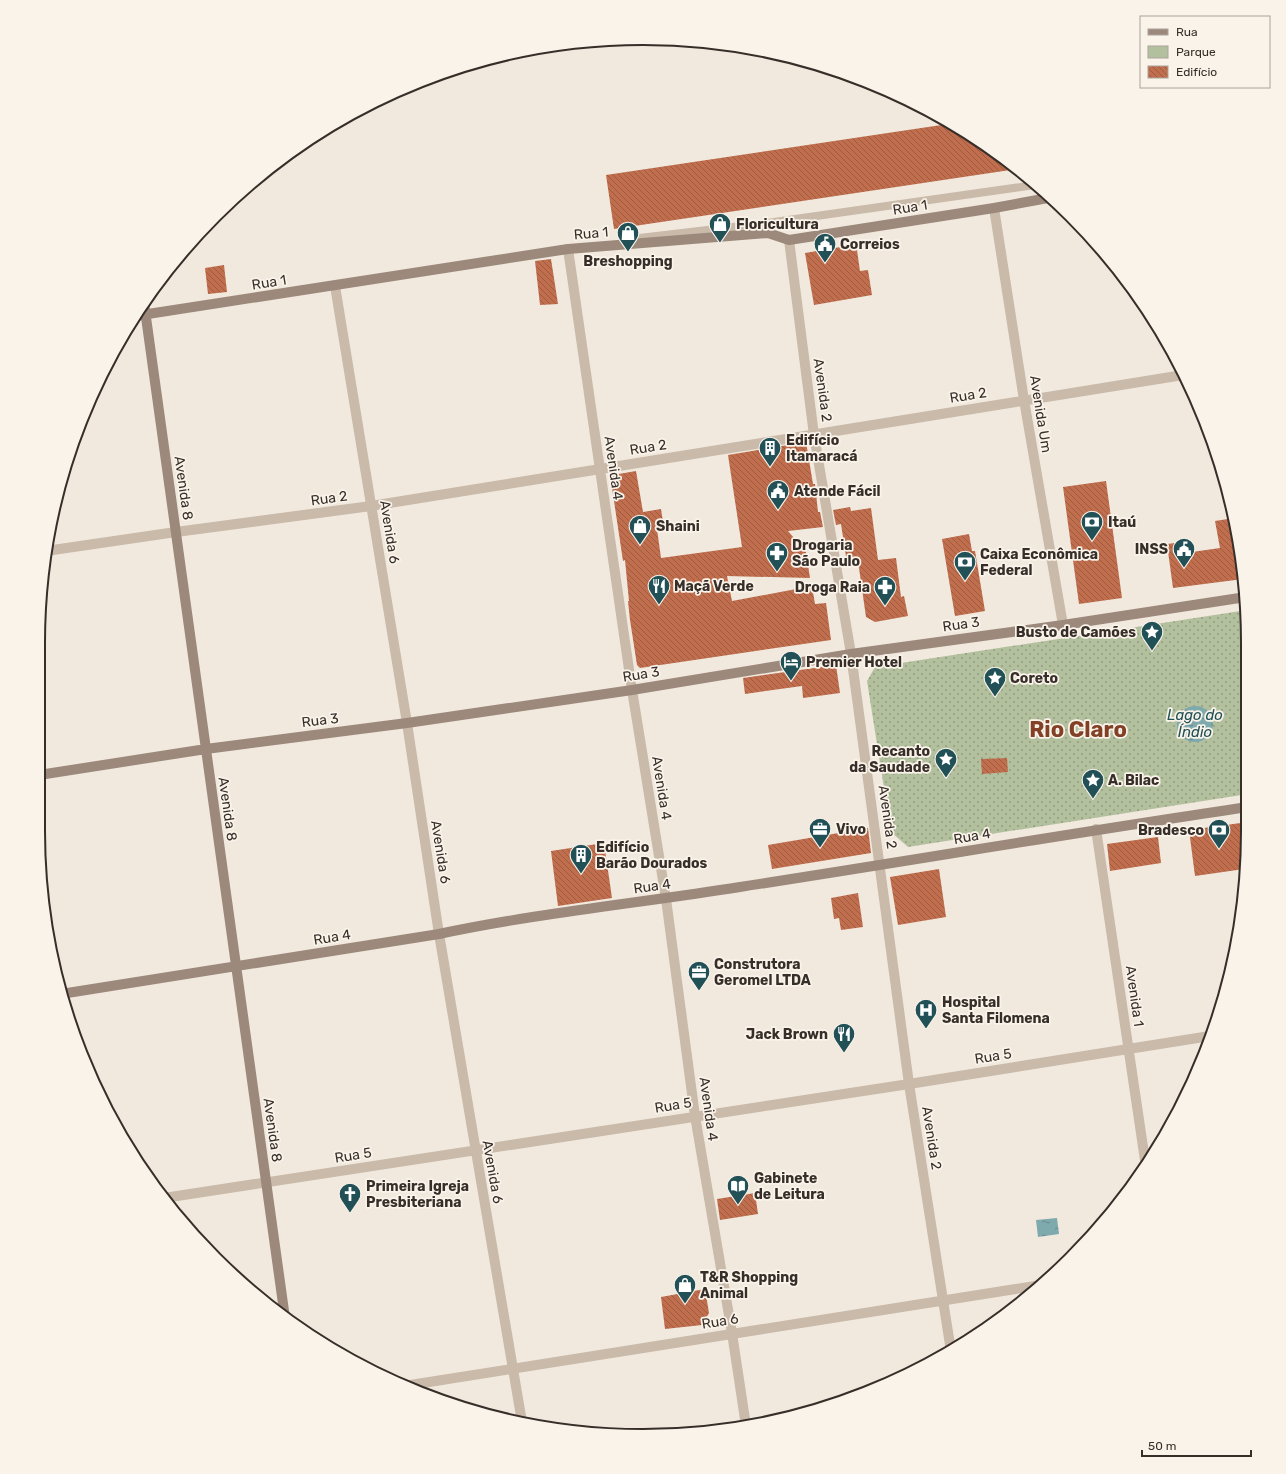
<svg xmlns="http://www.w3.org/2000/svg" width="1286" height="1474" font-family="Rubik,sans-serif">
<style>
.green{fill:url(#green-dots)}
.water{fill:url(#water-ripples)}
.building{fill:url(#building-back-hatch)}
.lines{fill:none;stroke-linecap:round;stroke-linejoin:round}
.service{stroke:#c9baaa;stroke-width:8}
.minor{stroke:#c9baaa;stroke-width:10}
.secondary{stroke:#9c897b;stroke-width:10}
.labels{text-anchor:middle;stroke-width:3.5;stroke-linejoin:round;paint-order:stroke}
.street-label{font-size:14px;fill:#372e29;stroke:#f9f3ea}
.poi-label{font-size:14px;font-weight:bold;fill:#372e29;stroke:#f9f3ea;text-anchor:start}
.water-label{font-size:15px;font-style:italic;fill:#215056;stroke:#f9f3ea}
.town-label{font-size:22px;font-weight:bold;fill:#824026;stroke:#f9f3ea}
.rim{fill:none;stroke:#372e29;stroke-width:2}
</style>
<defs>
<pattern id="green-dots" width="8" height="8" patternUnits="userSpaceOnUse"><rect width="8" height="8" fill="#b3c09e"/><path d="M2 2h.1M6 6h.1" fill="none" stroke="#929c81" stroke-width="1.8" stroke-linecap="round"/></pattern>
<pattern id="water-ripples" width="26" height="14" patternUnits="userSpaceOnUse"><rect width="26" height="14" fill="#7ea9ad"/><path d="M2 4q2-2 4 0t4 0M15 11q2-2 4 0t4 0" fill="none" stroke="#688a8d"/></pattern>
<pattern id="building-back-hatch" width="6" height="6" patternUnits="userSpaceOnUse"><rect width="6" height="6" fill="#c06e4d"/><path d="M-1 5l2 2M0 0l6 6M5-1l2 2" fill="none" stroke="#9d5b40"/></pattern>
</defs>
<rect width="100%" height="100%" fill="#f1e9de"/>
<path class="green" d="M1247 610 1248 794 908 847 891 832 867 681 875 667Z"/>
<path class="water" d="M1177 724a18 18 0 1 1 36 0a18 18 0 1 1-36 0Z
M1057 1218 1059 1234 1038 1237 1036 1220Z"/>
<path class="building" d="M948 124 1011 163 1017 169 614 229 606 175Z
M852 245 857 250 860 271 868 270 872 295 814 305 805 253Z
M551 259 558 304 540 305 535 261Z
M224 265 227 292 208 294 205 268Z
M806 442 813 484H815L818 512H820L823 527 788 531 806 552 810 578 727 576 732 601 812 586 815 604 826 603 831 640 640 668 637 665 630 620 628 601H629L625 560 623 561 611 481 613 475 636 471 643 512 661 509 664 528 657 529 661 558 742 547 728 455Z
M1106 481 1122 598 1079 604 1063 487Z
M850 507 851 511 871 508 878 560 896 558 901 597 904 596 908 616 875 622 866 617 858 561 847 563 841 524 836 525 833 510Z
M1234 518 1243 579 1173 588 1167 544 1191 541 1192 552 1220 548 1215 521Z
M969 534 972 551H975L985 611 955 616 942 539Z
M836 665 840 693 803 698 802 686 745 694 743 678Z
M1007 758 1008 772 982 774 981 759Z
M1248 822 1244 869 1195 876 1189 830Z
M868 828 871 853 772 869 768 845Z
M1158 837 1161 863 1110 871 1107 844Z
M604 843 612 898 558 906 551 851Z
M939 869 946 917 898 925 890 877Z
M858 893 863 927 841 930 839 918 834 919 831 898Z
M755 1193 758 1214 720 1220 717 1199Z
M705 1289 709 1313 702 1325 665 1329 661 1297Z"/>
<g class="lines">
<path class="service" d="M622 243 631 239 774 222 1035 185"/>
<path class="minor" d="M994 208 1024 400 1063 625
M789 240 814 435 851 654 909 1084 951 1351
M568 249 632 690 666 899 695 1116 732 1333 746 1426
M335 286 407 723 439 934 522 1422
M46 551 176 532 371 506 1183 375
M1096 829 1146 1167
M164 1198 909 1084 1210 1036
M404 1386 1041 1285"/>
<path class="secondary" d="M144 303 285 1318
M135 316 568 249 768 233 789 240 994 208 1048 198
M39 775 206 749 407 723 632 690 851 654 1063 625 1246 597
M61 994 439 934C538 913 640 903 740 887 909 861 1078 832 1248 807"/>
</g>
<defs>
<g id="shop-pin" transform="scale(1.15)"><path d="M0 17L-7.5 6A9.5 9.5 0 1 1 7.5 6Z" fill="#215056" stroke="#f9f3ea"/><path d="M-5-2.5h2.3a2.7 3.5 0 0 1 5.4 0H5L5.5 6h-11ZM-1.5-2.5h3a1.5 2.3 0 0 0-3 0Z" fill="#fff"/></g>
<g id="civic-pin" transform="scale(1.15)"><path d="M0 17L-7.5 6A9.5 9.5 0 1 1 7.5 6Z" fill="#215056" stroke="#f9f3ea"/><path d="M-.6-6.5H3V-4.5H.6V-3L4-1V1h2V6H-6V1h2V-1L-.6-3ZM-1.2 2.5V6h2.4V2.5Z" fill="#fff"/></g>
<g id="building-pin" transform="scale(1.15)"><path d="M0 17L-7.5 6A9.5 9.5 0 1 1 7.5 6Z" fill="#215056" stroke="#f9f3ea"/><path d="M-4-6H4V6H1V3H-1V6H-4ZM-2.5-4.3h1.7v1.8h-1.7ZM.8-4.3h1.7v1.8H.8ZM-2.5-1h1.7V.8h-1.7ZM.8-1h1.7V.8H.8Z" fill="#fff"/></g>
<g id="bank-pin" transform="scale(1.15)"><path d="M0 17L-7.5 6A9.5 9.5 0 1 1 7.5 6Z" fill="#215056" stroke="#f9f3ea"/><path d="M-6-4H6V4H-6ZM0-2.3a2.3 2.3 0 1 0 0 4.6a2.3 2.3 0 1 0 0-4.6Z" fill="#fff"/></g>
<g id="pharmacy-pin" transform="scale(1.15)"><path d="M0 17L-7.5 6A9.5 9.5 0 1 1 7.5 6Z" fill="#215056" stroke="#f9f3ea"/><path d="M-2-6h4v4h4v4h-4v4h-4v-4h-4v-4h4Z" fill="#fff"/></g>
<g id="restaurant-pin" transform="scale(1.15)"><path d="M0 17L-7.5 6A9.5 9.5 0 1 1 7.5 6Z" fill="#215056" stroke="#f9f3ea"/><path d="M-5-6h1v4h1v-4h1v4h1v-4h1v5L-1.5 .5V6h-2V.5L-5-1ZM5-6V6H3V1.5H1.5Q1.5-4 5-6Z" fill="#fff"/></g>
<g id="sight-pin" transform="scale(1.15)"><path d="M0 17L-7.5 6A9.5 9.5 0 1 1 7.5 6Z" fill="#215056" stroke="#f9f3ea"/><path d="M0-6L1.8-2.2L6-1.7L2.9 1.2L3.7 5.4L0 3.3L-3.7 5.4L-2.9 1.2L-6-1.7L-1.8-2.2Z" fill="#fff"/></g>
<g id="hotel-pin" transform="scale(1.15)"><path d="M0 17L-7.5 6A9.5 9.5 0 1 1 7.5 6Z" fill="#215056" stroke="#f9f3ea"/><path d="M-6-4.5h1.5V1H6V5H4.5V3h-9V5H-6ZM-4 0a1.8 1.8 0 1 1 3.6 0ZM.5 0V-2.5h3Q6-2.5 6 0Z" fill="#fff"/></g>
<g id="office-pin" transform="scale(1.15)"><path d="M0 17L-7.5 6A9.5 9.5 0 1 1 7.5 6Z" fill="#215056" stroke="#f9f3ea"/><path d="M-6-3h4V-5.5h4V-3h4V5H-6ZM-1-4.5V-3h2v-1.5ZM-6 0V1H6V0Z" fill="#fff"/></g>
<g id="hospital-pin" transform="scale(1.15)"><path d="M0 17L-7.5 6A9.5 9.5 0 1 1 7.5 6Z" fill="#215056" stroke="#f9f3ea"/><path d="M-5-5h3v3.5h4V-5h3V5h-3V1.5h-4V5h-3Z" fill="#fff"/></g>
<g id="library-pin" transform="scale(1.15)"><path d="M0 17L-7.5 6A9.5 9.5 0 1 1 7.5 6Z" fill="#215056" stroke="#f9f3ea"/><path d="M-6-4Q-3-5.5-.7-3.5V5Q-3 3-6 4ZM6-4Q3-5.5 .7-3.5V5Q3 3 6 4Z" fill="#fff"/></g>
<g id="church-pin" transform="scale(1.15)"><path d="M0 17L-7.5 6A9.5 9.5 0 1 1 7.5 6Z" fill="#215056" stroke="#f9f3ea"/><path d="M-1.2-6h2.4v3.5h3.3v2.4h-3.3V6h-2.4V-.1h-3.3v-2.4h3.3Z" fill="#fff"/></g>
</defs>
<g fill-rule="evenodd">
<use href="#shop-pin" x="720" y="224"/>
<use href="#shop-pin" x="628" y="233"/>
<use href="#civic-pin" x="825" y="244"/>
<use href="#building-pin" x="770" y="448"/>
<use href="#civic-pin" x="778" y="491"/>
<use href="#bank-pin" x="1092" y="522"/>
<use href="#shop-pin" x="640" y="526"/>
<use href="#civic-pin" x="1184" y="549"/>
<use href="#pharmacy-pin" x="777" y="553"/>
<use href="#bank-pin" x="965" y="562"/>
<use href="#restaurant-pin" x="659" y="586"/>
<use href="#pharmacy-pin" x="885" y="587"/>
<use href="#sight-pin" x="1152" y="632"/>
<use href="#hotel-pin" x="791" y="662"/>
<use href="#sight-pin" x="995" y="678"/>
<use href="#sight-pin" x="946" y="759"/>
<use href="#sight-pin" x="1093" y="780"/>
<use href="#office-pin" x="820" y="829"/>
<use href="#bank-pin" x="1219" y="830"/>
<use href="#building-pin" x="581" y="855"/>
<use href="#office-pin" x="699" y="972"/>
<use href="#hospital-pin" x="926" y="1010"/>
<use href="#restaurant-pin" x="844" y="1034"/>
<use href="#library-pin" x="738" y="1186"/>
<use href="#church-pin" x="350" y="1194"/>
<use href="#shop-pin" x="685" y="1285"/>
</g>
<g class="labels">
<g class="street-label">
<text transform="translate(910 207) rotate(-9)" y="5">Rua 1</text>
<text transform="translate(591 233) rotate(-5)" y="5">Rua 1</text>
<text transform="translate(269 282) rotate(-9)" y="5">Rua 1</text>
<text transform="translate(823 390) rotate(82)" y="5">Avenida 2</text>
<text transform="translate(968 395) rotate(-9)" y="5">Rua 2</text>
<text transform="translate(1041 414) rotate(81)" y="5">Avenida Um</text>
<text transform="translate(648 447) rotate(-9)" y="5">Rua 2</text>
<text transform="translate(614 468) rotate(82)" y="5">Avenida 4</text>
<text transform="translate(184 488) rotate(82)" y="5">Avenida 8</text>
<text transform="translate(329 498) rotate(-8)" y="5">Rua 2</text>
<text transform="translate(390 532) rotate(81)" y="5">Avenida 6</text>
<text transform="translate(961 624) rotate(-8)" y="5">Rua 3</text>
<text transform="translate(641 674) rotate(-9)" y="5">Rua 3</text>
<text transform="translate(320 720) rotate(-7)" y="5">Rua 3</text>
<text transform="translate(662 788) rotate(81)" y="5">Avenida 4</text>
<text transform="translate(228 809) rotate(82)" y="5">Avenida 8</text>
<text transform="translate(888 817) rotate(82)" y="5">Avenida 2</text>
<text transform="translate(972 836) rotate(-10)" y="5">Rua 4</text>
<text transform="translate(441 852) rotate(81)" y="5">Avenida 6</text>
<text transform="translate(652 886) rotate(-8)" y="5">Rua 4</text>
<text transform="translate(332 937) rotate(-9)" y="5">Rua 4</text>
<text transform="translate(1135 996) rotate(82)" y="5">Avenida 1</text>
<text transform="translate(993 1056) rotate(-9)" y="5">Rua 5</text>
<text transform="translate(673 1105) rotate(-9)" y="5">Rua 5</text>
<text transform="translate(709 1109) rotate(82)" y="5">Avenida 4</text>
<text transform="translate(273 1130) rotate(82)" y="5">Avenida 8</text>
<text transform="translate(932 1138) rotate(81)" y="5">Avenida 2</text>
<text transform="translate(353 1155) rotate(-9)" y="5">Rua 5</text>
<text transform="translate(493 1172) rotate(80)" y="5">Avenida 6</text>
<text transform="translate(720 1321) rotate(-9)" y="5">Rua 6</text>
</g>
<g class="poi-label">
<text x="736" y="229">Floricultura</text>
<text x="840" y="249">Correios</text>
<text x="628" y="266" text-anchor="middle">Breshopping</text>
<text x="786" y="445">Edifício<tspan x="786" dy="16">Itamaracá</tspan></text>
<text x="794" y="496">Atende Fácil</text>
<text x="1108" y="527">Itaú</text>
<text x="656" y="531">Shaini</text>
<text x="792" y="550">Drogaria<tspan x="792" dy="16">São Paulo</tspan></text>
<text x="1168" y="554" text-anchor="end">INSS</text>
<text x="980" y="559">Caixa Econômica<tspan x="980" dy="16">Federal</tspan></text>
<text x="674" y="591">Maçã Verde</text>
<text x="870" y="592" text-anchor="end">Droga Raia</text>
<text x="1136" y="637" text-anchor="end">Busto de Camões</text>
<text x="806" y="667">Premier Hotel</text>
<text x="1010" y="683">Coreto</text>
<text x="930" y="756" text-anchor="end">Recanto<tspan x="930" dy="16">da Saudade</tspan></text>
<text x="1108" y="785">A. Bilac</text>
<text x="836" y="834">Vivo</text>
<text x="1204" y="835" text-anchor="end">Bradesco</text>
<text x="596" y="852">Edifício<tspan x="596" dy="16">Barão Dourados</tspan></text>
<text x="714" y="969">Construtora<tspan x="714" dy="16">Geromel LTDA</tspan></text>
<text x="942" y="1007">Hospital<tspan x="942" dy="16">Santa Filomena</tspan></text>
<text x="828" y="1039" text-anchor="end">Jack Brown</text>
<text x="754" y="1183">Gabinete<tspan x="754" dy="16">de Leitura</tspan></text>
<text x="366" y="1191">Primeira Igreja<tspan x="366" dy="16">Presbiteriana</tspan></text>
<text x="700" y="1282">T&amp;R Shopping<tspan x="700" dy="16">Animal</tspan></text>
</g>
<g class="water-label">
<text x="1195" y="720">Lago do<tspan x="1195" dy="17">Índio</tspan></text>
</g>
<g class="town-label">
<text x="1078" y="737">Rio Claro</text>
</g>
</g>
<path d="M0 0H1286V1474H0ZM643 45H643A598 598 0 0 1 1241 643V831A598 598 0 0 1 643 1429H643A598 598 0 0 1 45 831V643A598 598 0 0 1 643 45Z" fill="#f9f3ea" fill-rule="evenodd"/>
<path class="rim" d="M643 45H643A598 598 0 0 1 1241 643V831A598 598 0 0 1 643 1429H643A598 598 0 0 1 45 831V643A598 598 0 0 1 643 45Z"/>
<rect x="1140" y="16" width="130" height="72" fill="#f9f3ea" stroke="#aba49d"/>
<rect x="1148" y="29" width="20" height="6" fill="#9c897b" stroke="#aba49d"/>
<text x="1176" y="36" font-size="12" fill="#372e29">Rua</text>
<rect x="1148" y="46" width="20" height="12" fill="#b3c09e" stroke="#aba49d"/>
<text x="1176" y="56" font-size="12" fill="#372e29">Parque</text>
<rect x="1148" y="66" width="20" height="12" fill="url(#building-back-hatch)" stroke="#aba49d"/>
<text x="1176" y="76" font-size="12" fill="#372e29">Edifício</text>
<path d="M1142 1450v6h109v-6" fill="none" stroke="#372e29" stroke-width="2"/>
<text x="1148" y="1450" font-size="12" fill="#372e29" stroke="#f9f3ea" stroke-width="3" paint-order="stroke">50 m</text>
</svg>
